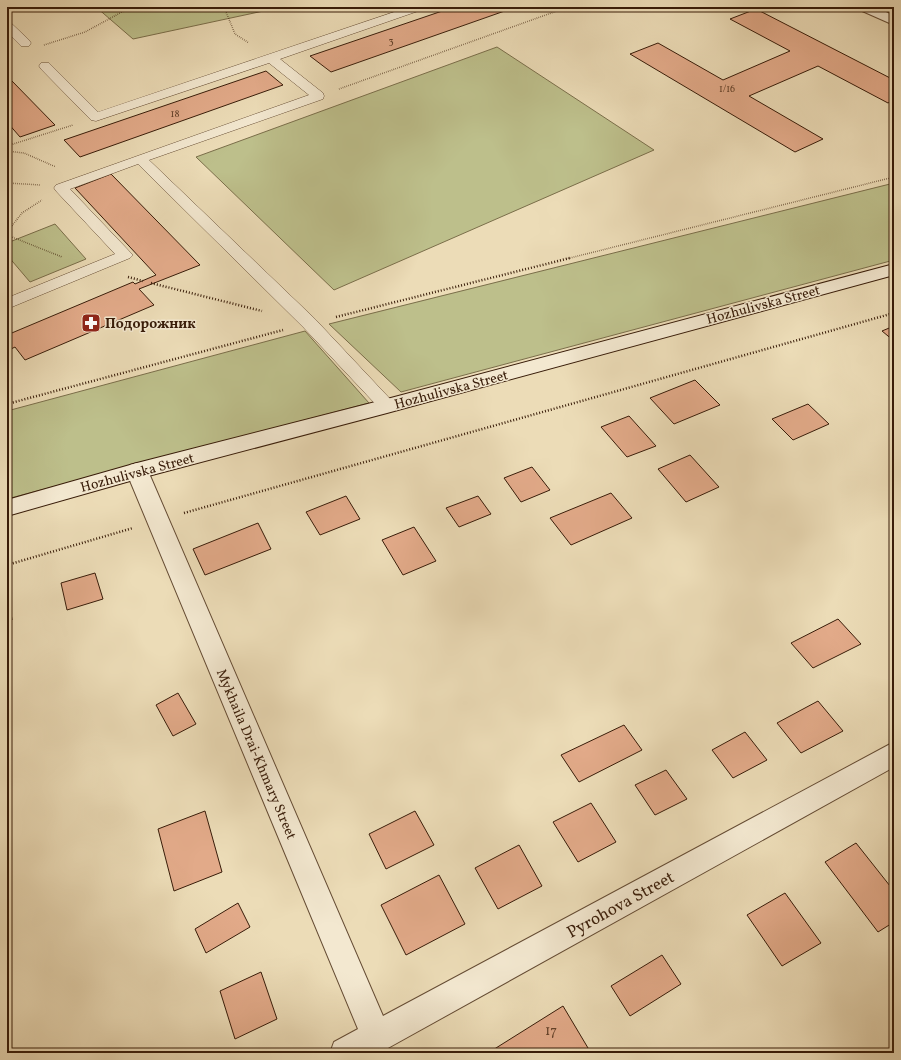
<svg xmlns="http://www.w3.org/2000/svg" width="901" height="1060" font-family="Vollkorn,serif">
<style>
.green{fill:#bdbf8b;stroke:#7a6e4a}
.building{fill:#e2aa89;stroke:#381c09}
.lines{fill:none;stroke-linecap:round;stroke-linejoin:round}
.lane-casing{stroke:#654c34;stroke-width:1}
.street-casing{stroke:#654c34;stroke-width:2}
.secondary-casing{stroke:#381c09;stroke-width:2}
.path-far1{stroke:#381c09;stroke-width:1.5;stroke-dasharray:0.5 1.5;stroke-linecap:butt}
.path{stroke:#381c09;stroke-width:2.5;stroke-dasharray:1 2;stroke-linecap:butt}
.lane{fill:#f3e8d0;fill-rule:evenodd}
.street{fill:#f3e8d0;fill-rule:evenodd}
.secondary{fill:#f3e8d0;fill-rule:evenodd}
.labels{text-anchor:middle;stroke-width:3;stroke-linejoin:round;paint-order:stroke}
.far-number-label{font-size:10px;fill:#624029}
.street-label{font-size:14px;fill:#381c09;stroke:#f3e8d0}
.poi-label{font-size:14px;font-weight:bold;fill:#381c09;stroke:#f3e8d0;text-anchor:start}
.near-number-label{font-size:14px;fill:#624029}
.near-street-label{font-size:17px;fill:#381c09;stroke:#f3e8d0}
</style>
<rect width="100%" height="100%" fill="#ecdcb7"/>
<filter id="stains"><feTurbulence type="fractalNoise" baseFrequency=".005" numOctaves="4"/><feColorMatrix values="0 0 0 0 .2 0 0 0 0 .09 0 0 0 0 .02 0 0 0 .5 -.17"/></filter>
<radialGradient id="worn" r=".72"><stop offset=".6" stop-color="#630" stop-opacity="0"/><stop offset="1" stop-color="#630" stop-opacity=".3"/></radialGradient>
<path class="green" d="M96 7H282L133 39Z
M497 47 654 150 334 290 196 157Z
M894 183V260L401 392 329 324Z
M55 224 86 259 30 282 7 255V243Z
M305 331 369 403 7 499V411Z"/>
<path class="building" d="M454 7H516L331 72 310 56Z
M756 9 894 80V100L888 103 818 66 749 96 823 139 795 152 630 54 658 43 723 80 790 51 730 19Z
M266 71 283 85 80 157 64 140Z
M11 80 55 125 20 137 7 122V82Z
M111 174 200 265 139 289 154 305 25 360 15 347 7 351V335L133 282 135 284 156 275 75 188Z
M894 326V341L882 331Z
M695 380 720 405 674 424 650 398Z
M808 404 829 424 793 440 772 419Z
M629 416 656 446 627 457 601 427Z
M690 455 719 487 686 502 658 469Z
M532 467 550 490 521 502 504 478Z
M611 493 632 518 571 545 550 518Z
M346 496 360 519 320 535 306 512Z
M478 496 491 514 459 527 446 508Z
M258 523 271 549 205 575 193 549Z
M414 527 436 561 403 575 382 540Z
M95 573 103 599 67 610 61 583Z
M9 598 12 620 7 621V599Z
M838 619 861 644 813 668 791 643Z
M178 693 196 724 173 736 156 705Z
M818 701 843 731 801 753 777 723Z
M624 725 642 750 579 782 561 755Z
M745 732 767 760 733 778 712 750Z
M666 770 687 799 655 815 635 785Z
M591 803 616 842 578 862 553 822Z
M205 811 222 872 174 891 158 829Z
M415 811 434 845 386 869 369 834Z
M856 843 894 891V922L878 932 825 862Z
M519 845 542 886 498 909 475 868Z
M439 875 465 924 406 955 381 905Z
M785 893 821 943 782 966 747 915Z
M238 903 250 927 206 953 195 929Z
M662 955 681 984 630 1016 611 986Z
M261 972 277 1019 235 1039 220 991Z
M563 1006 591 1053H488Z"/>
<g class="lines">
<g class="lane-casing">
<path id="lane" d="M409 7H426L424 9 280 59 323 93 324 96 323 99 149 160 315 319 393 402 396 406 393 410 387 412 381 410 303 327 138 164 70 189 130 252 133 255 130 258 7 309V298L115 254 56 191 54 188 56 185 309 95 269 63 96 121 91 120 41 69 39 66 41 63H49L98 112Z
M7 21 11 23 29 40 31 43 29 46H21L7 32Z"/>
</g>
<g class="street-casing">
<path id="street" d="M858 7H876L894 16V25L860 10Z
M137 463 144 465 148 471 383 1016 894 742V767L388 1048 376 1053H330L334 1042 358 1029 126 471 130 465Z"/>
</g>
<g class="secondary-casing">
<path id="secondary" d="M894 264V275L387 413 137 479 7 516V500L137 463 387 399Z"/>
</g>
<path class="path-far1" d="M224 7 235 34 249 43
M44 45 85 32 131 7
M339 89 568 7
M7 146 73 125
M7 151 24 153 56 167
M7 183 40 185
M7 232 22 213 42 200
M7 235 62 257
M566 259 894 177"/>
<path class="path" d="M128 277 143 281
M151 283 262 311
M336 317 570 258
M7 404 283 330
M184 513 894 313
M7 565 133 528"/>
<use href="#lane" class="lane"/>
<use href="#street" class="street"/>
<use href="#secondary" class="secondary"/>
</g>
<defs>
<g id="pharmacy-square" transform="scale(1)"><rect x="-9" y="-9" width="18" height="18" rx="4" fill="#8f2418" stroke="#f3e8d0"/><path d="M-2-6h4v4h4v4h-4v4h-4v-4h-4v-4h4Z" fill="#fff"/></g>
</defs>
<g fill-rule="evenodd">
<use href="#pharmacy-square" x="91" y="323"/>
</g>
<g class="labels">
<g class="far-number-label">
<text x="391" y="44">3</text>
<text x="727" y="92">1/16</text>
<text x="175" y="117">18</text>
</g>
<g class="street-label">
<text transform="translate(763 304) rotate(-15)" y="5">Hozhulivska Street</text>
<text transform="translate(451 389) rotate(-15)" y="5">Hozhulivska Street</text>
<text transform="translate(137 472) rotate(-15)" y="5">Hozhulivska Street</text>
<text transform="translate(257 754) rotate(67)" y="5">Mykhaila Drai-Khmary Street</text>
</g>
<g class="poi-label">
<text x="105" y="328">Подорожник</text>
</g>
<g class="near-number-label">
<text x="551" y="1035">17</text>
</g>
<g class="near-street-label">
<text transform="translate(620 904) rotate(-29)" y="6">Pyrohova Street</text>
</g>
</g>
<rect width="901" height="1060" fill="none" stroke="#ecdcb7" stroke-width="24"/>
<rect x="8" y="8" width="885" height="1044" fill="none" stroke="#381c09" stroke-width="2"/>
<rect x="12" y="12" width="877" height="1036" fill="none" stroke="#381c09"/>
<rect width="100%" height="100%" filter="url(#stains)"/>
<rect width="100%" height="100%" fill="url(#worn)"/>
</svg>
